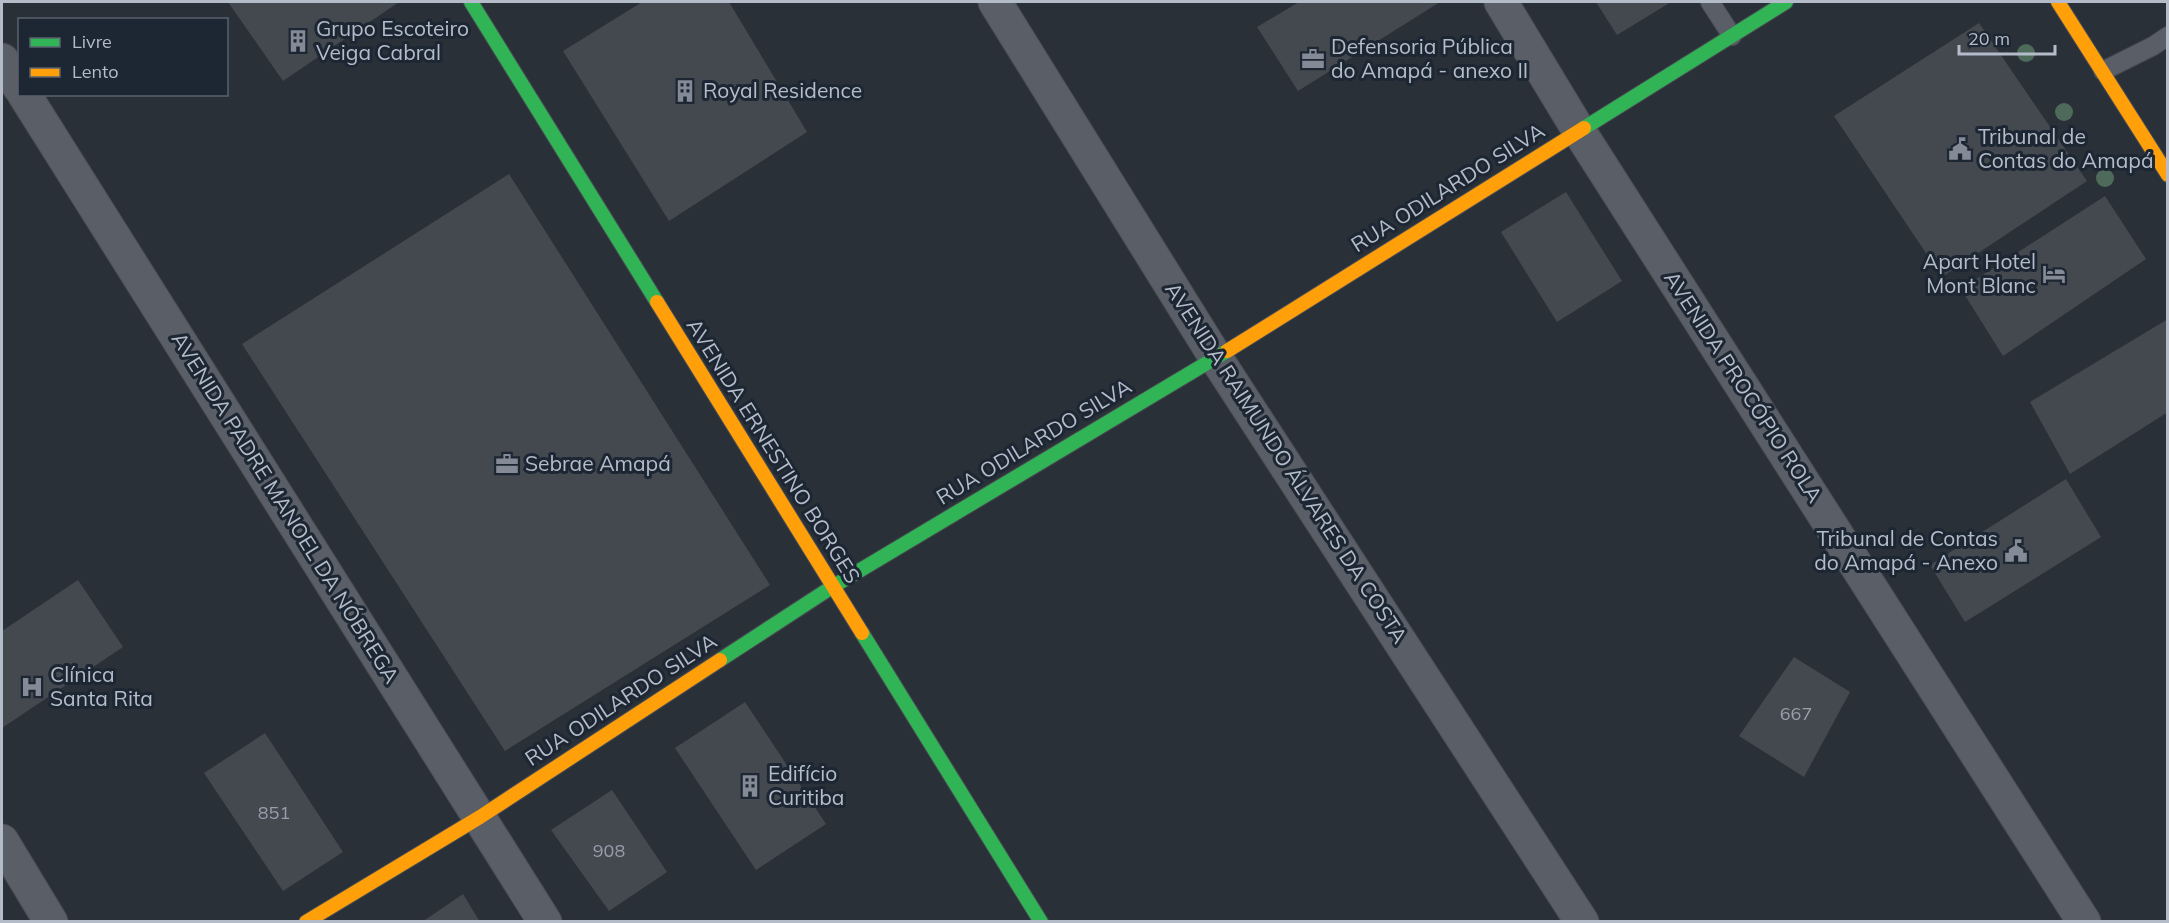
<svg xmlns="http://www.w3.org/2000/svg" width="2169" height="923" font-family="Mulish,sans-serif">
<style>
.building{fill:#444950}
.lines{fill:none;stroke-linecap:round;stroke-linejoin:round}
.lane-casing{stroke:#484c53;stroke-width:20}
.street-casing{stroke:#484c53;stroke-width:35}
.fast-casing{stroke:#484c53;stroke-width:16}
.slow-casing{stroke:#484c53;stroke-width:16}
.lane{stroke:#5a5e66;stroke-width:18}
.street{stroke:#5a5e66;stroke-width:33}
.fast{stroke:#30b455;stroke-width:14}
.slow{stroke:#ff9f0a;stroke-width:14}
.tree{fill:#4e6a5a}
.labels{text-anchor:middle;stroke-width:6;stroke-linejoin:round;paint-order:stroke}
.number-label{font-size:18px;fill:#989fab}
.poi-label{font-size:21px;fill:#b4bcc9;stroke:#1d2633;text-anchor:start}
.street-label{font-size:21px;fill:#b4bcc9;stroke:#1d2633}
</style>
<rect width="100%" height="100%" fill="#2a3038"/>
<path class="building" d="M228 2H399L283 81Z
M642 2H729L807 132 669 221 563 51Z
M1299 2H1440L1298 91 1257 27Z
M1596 2H1671L1617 35Z
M1979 23 2087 181 1942 277 1834 116Z
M509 174 770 585 505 751 242 344Z
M1566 192 1622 281 1557 322 1501 232Z
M2105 196 2146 259 2003 356 1961 289Z
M2168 319V412L2070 474 2030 402Z
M2066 479 2101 537 1965 622 1930 565Z
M78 580 123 647 2 728V631Z
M1794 657 1850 692 1804 777 1739 736Z
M745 702 826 824 756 870 675 748Z
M265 733 343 852 283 891 204 773Z
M612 790 667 872 609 911 551 830Z
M463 894 480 922H422Z"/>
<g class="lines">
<g class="lane-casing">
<path id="lane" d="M1710 2 1732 36
M2103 71 2153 46 2168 36"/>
</g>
<g class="street-casing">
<path id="street" d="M995 2 1216 358 1582 922
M1501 2 1579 131 2084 922
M2 60 20 88
M24 94 545 922
M2 841 51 922"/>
</g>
<g class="fast-casing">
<path id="fast" d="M471 2 657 302
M1584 128 1786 2
M862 633 1041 922
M720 660 832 587 1227 351"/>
</g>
<g class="slow-casing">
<path id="slow" d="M2058 2 2168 175
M657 302 862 633
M1227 351 1584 128
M306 922 480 817 720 660"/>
</g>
<use href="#lane" class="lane"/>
<use href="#street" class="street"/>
<use href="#fast" class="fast"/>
<use href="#slow" class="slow"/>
</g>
<g class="tree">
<circle cx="2026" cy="53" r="9"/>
<circle cx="2064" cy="112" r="9"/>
<circle cx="2105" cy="178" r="9"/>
</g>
<defs>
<g id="building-bare" transform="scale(1.8)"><path d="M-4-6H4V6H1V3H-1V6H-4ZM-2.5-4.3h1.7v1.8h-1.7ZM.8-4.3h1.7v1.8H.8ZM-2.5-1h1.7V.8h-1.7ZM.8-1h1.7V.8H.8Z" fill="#848b96" stroke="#1d2633" stroke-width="2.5" paint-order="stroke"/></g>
<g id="office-bare" transform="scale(1.8)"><path d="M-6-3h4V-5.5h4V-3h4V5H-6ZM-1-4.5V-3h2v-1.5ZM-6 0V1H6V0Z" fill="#848b96" stroke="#1d2633" stroke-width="2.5" paint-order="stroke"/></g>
<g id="civic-bare" transform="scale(1.8)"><path d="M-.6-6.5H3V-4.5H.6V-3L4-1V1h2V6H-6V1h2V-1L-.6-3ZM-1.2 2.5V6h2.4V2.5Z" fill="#848b96" stroke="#1d2633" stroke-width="2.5" paint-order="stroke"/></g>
<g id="hotel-bare" transform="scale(1.8)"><path d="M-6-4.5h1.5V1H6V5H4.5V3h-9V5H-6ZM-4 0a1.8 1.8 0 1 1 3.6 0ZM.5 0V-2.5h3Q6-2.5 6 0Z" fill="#848b96" stroke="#1d2633" stroke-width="2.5" paint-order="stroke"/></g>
<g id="hospital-bare" transform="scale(1.8)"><path d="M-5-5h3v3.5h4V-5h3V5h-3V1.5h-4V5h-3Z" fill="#848b96" stroke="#1d2633" stroke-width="2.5" paint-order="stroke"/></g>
</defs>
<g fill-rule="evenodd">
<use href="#building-bare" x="298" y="41"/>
<use href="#office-bare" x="1313" y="59"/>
<use href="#building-bare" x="685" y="91"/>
<use href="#civic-bare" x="1960" y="149"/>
<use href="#hotel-bare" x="2054" y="274"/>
<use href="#office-bare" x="507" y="464"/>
<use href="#civic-bare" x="2016" y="551"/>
<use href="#hospital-bare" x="32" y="687"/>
<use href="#building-bare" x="750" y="786"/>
</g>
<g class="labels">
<g class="number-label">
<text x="1796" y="720">667</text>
<text x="274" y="819">851</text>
<text x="609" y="857">908</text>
</g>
<g class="poi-label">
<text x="316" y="36">Grupo Escoteiro<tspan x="316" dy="24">Veiga Cabral</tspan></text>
<text x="1331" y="54">Defensoria Pública<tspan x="1331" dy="24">do Amapá - anexo II</tspan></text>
<text x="703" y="98">Royal Residence</text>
<text x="1978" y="144">Tribunal de<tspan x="1978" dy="24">Contas do Amapá</tspan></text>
<text x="2036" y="269" text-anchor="end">Apart Hotel<tspan x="2036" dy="24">Mont Blanc</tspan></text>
<text x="525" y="471">Sebrae Amapá</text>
<text x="1998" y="546" text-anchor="end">Tribunal de Contas<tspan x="1998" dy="24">do Amapá - Anexo</tspan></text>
<text x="50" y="682">Clínica<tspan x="50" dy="24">Santa Rita</tspan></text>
<text x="768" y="781">Edifício<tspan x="768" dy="24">Curitiba</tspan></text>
</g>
<g class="street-label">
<text transform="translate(1448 188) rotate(-32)" y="7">RUA ODILARDO SILVA</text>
<text transform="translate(1743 387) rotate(57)" y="7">AVENIDA PROCÓPIO ROLA</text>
<text transform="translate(1034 442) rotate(-31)" y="7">RUA ODILARDO SILVA</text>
<text transform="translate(773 451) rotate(58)" y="7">AVENIDA ERNESTINO BORGES</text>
<text transform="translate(1286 463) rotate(57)" y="7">AVENIDA RAIMUNDO ÁLVARES DA COSTA</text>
<text transform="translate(285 508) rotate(58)" y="7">AVENIDA PADRE MANOEL DA NÓBREGA</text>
<text transform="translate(621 700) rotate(-33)" y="7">RUA ODILARDO SILVA</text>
</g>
</g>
<rect width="2169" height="923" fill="none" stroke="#b4bcc9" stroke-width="6"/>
<rect x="18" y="18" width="210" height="78" fill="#1d2633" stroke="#59626f" stroke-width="1.5"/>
<rect x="30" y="38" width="30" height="9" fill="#30b455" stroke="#59626f" stroke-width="1.5"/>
<text x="72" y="48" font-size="18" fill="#b4bcc9">Livre</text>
<rect x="30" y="68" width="30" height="9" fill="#ff9f0a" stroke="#59626f" stroke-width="1.5"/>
<text x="72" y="78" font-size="18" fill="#b4bcc9">Lento</text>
<path d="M1959 45v9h96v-9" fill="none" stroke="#b4bcc9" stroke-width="3"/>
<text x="1968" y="45" font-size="18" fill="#b4bcc9" stroke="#1d2633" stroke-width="4.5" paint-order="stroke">20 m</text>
</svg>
